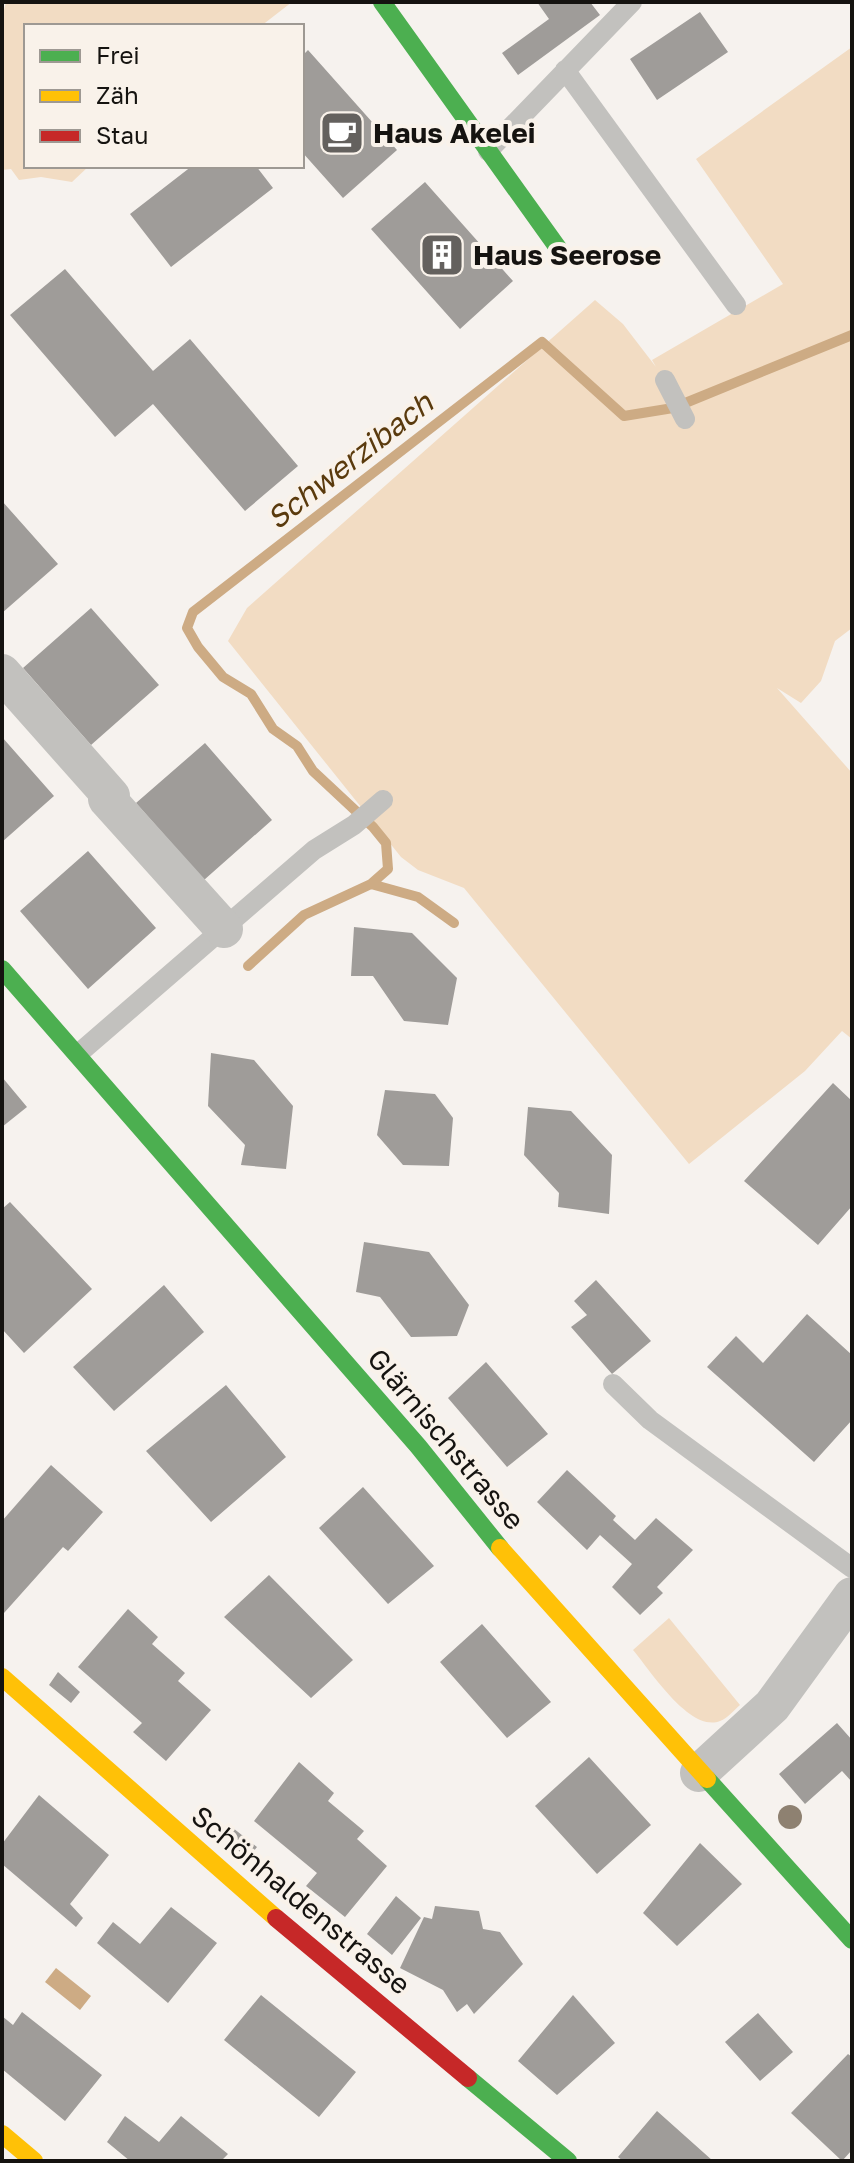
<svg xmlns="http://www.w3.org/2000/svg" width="854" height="2163" font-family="'Golos Text',sans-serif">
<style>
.green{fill:#f2dcc3}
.water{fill:#cdab84}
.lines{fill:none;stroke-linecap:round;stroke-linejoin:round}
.stream{stroke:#cdab84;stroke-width:10}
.building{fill:#9f9c99}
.lane{stroke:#c2c1be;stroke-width:20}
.street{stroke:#c2c1be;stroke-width:38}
.fast{stroke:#4caf50;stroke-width:18}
.slow{stroke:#ffc107;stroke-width:18}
.jam{stroke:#c62828;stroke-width:18}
.tree{fill:#8e8171}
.labels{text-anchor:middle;stroke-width:8;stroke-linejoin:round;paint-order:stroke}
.poi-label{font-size:28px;font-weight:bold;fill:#151310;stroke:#f9f2ea;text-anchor:start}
.street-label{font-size:28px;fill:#151310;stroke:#f9f2ea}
.water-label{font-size:30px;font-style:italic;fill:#5a3a0d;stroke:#f9f2ea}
</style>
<rect width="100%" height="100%" fill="#f6f2ee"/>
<path class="green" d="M6 2H292L261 26H26V166H89L72 182 41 177 19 180 11 169 2 170V18Z
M852 47V628L835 641 821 681 801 703 777 688 852 773V1039L842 1031 805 1071 689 1164 464 888 418 870 401 857 228 641 247 608 595 300 623 324 656 367 652 360 783 284 696 159Z
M669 1618 740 1705C734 1710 728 1718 720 1721 690 1733 650 1670 633 1650Z"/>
<path class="water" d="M56 1968 91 1996 80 2010 45 1982Z"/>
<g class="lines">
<path class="stream" d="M371 884 388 869 386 843 373 827 313 771 297 746 273 729 251 694 223 677 198 647 187 628 193 612 542 342 624 416 673 408 852 335
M248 966 304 915 371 884 418 897 454 923"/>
</g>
<path class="building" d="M537 2H590L600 15 518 75 502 53 549 19Z
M700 12 728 52 657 100 630 59Z
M308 50 397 150 343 198 302 152V56Z
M192 166H256L273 188 171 267 130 214Z
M425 182 513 281 460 329 371 229Z
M65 269 153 371 190 339 298 466 245 511 153 404 115 437 10 315Z
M2 501 58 564 2 613Z
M91 608 159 685 91 745 23 668Z
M2 737 54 796 2 842Z
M205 743 272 820 204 880 136 803Z
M88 851 156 928 88 989 20 911Z
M354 927 412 933 457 978 448 1025 404 1021 373 976H351Z
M211 1053 254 1060 293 1106 286 1169 241 1165 245 1145 208 1106Z
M2 1077 27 1107 2 1127Z
M833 1083 852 1101V1206L818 1245 744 1181Z
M385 1090 435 1094 453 1118 449 1166 403 1165 377 1135Z
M528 1107 571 1111 612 1155 609 1214 558 1207 559 1193 524 1155Z
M10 1202 92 1289 24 1353 2 1329V1209Z
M364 1242 429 1252 469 1305 457 1336 411 1337 380 1297 356 1292Z
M596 1280 651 1341 612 1374 571 1327 587 1315 574 1301Z
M164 1285 204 1332 114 1411 73 1367Z
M807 1314 852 1355V1420L814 1462 707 1367 736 1336 763 1363Z
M486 1362 548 1434 507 1467 448 1398Z
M226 1385 286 1457 211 1522 146 1451Z
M51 1465 103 1512 68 1551 63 1547 4 1613 2 1521Z
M567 1470 616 1516 613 1520 635 1540 656 1518 693 1550 657 1587 663 1593 640 1615 612 1587 632 1564 600 1535 587 1550 537 1502Z
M363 1487 434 1566 388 1604 319 1528Z
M269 1575 353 1660 311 1698 224 1617Z
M128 1609 158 1637 152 1644 185 1673 178 1681 211 1710 166 1761 133 1732 142 1723 78 1667Z
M482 1624 551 1702 507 1738 440 1662Z
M58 1672 80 1692 71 1703 49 1685Z
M837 1723 852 1740V1782L842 1771 805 1804 779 1774Z
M589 1757 651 1825 597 1874 535 1806Z
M299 1762 334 1793 328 1801 364 1831 357 1839 387 1866 345 1917 306 1886 317 1873 254 1821Z
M39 1795 109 1855 70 1904 83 1918 76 1927 2 1864V1844Z
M233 1828 257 1847 248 1858 224 1840Z
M700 1843 742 1884 677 1946 643 1913Z
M396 1896 421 1918 392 1955 367 1934Z
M435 1906 479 1911 483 1929 500 1932 523 1964 474 2014 467 2004 457 2012 443 1990 400 1968 424 1917 432 1919Z
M171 1907 217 1943 168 2003 97 1943 113 1922 140 1944Z
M261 1995 356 2072 319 2117 224 2040Z
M573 1995 615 2043 557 2095 518 2061Z
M22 2012 102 2075 65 2121 2 2069V2016L13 2025Z
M758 2013 793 2052 760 2081 725 2042Z
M848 2054 852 2057V2150L842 2161 791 2113Z
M657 2111 713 2161H623L618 2157Z
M125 2116 159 2142 181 2116 228 2154 221 2161H130L107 2142Z"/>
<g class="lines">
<path class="lane" d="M565 70 736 305
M488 151 632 2
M665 380 685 419
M78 1054 314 850 354 825 383 800
M613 1384 650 1420 852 1568"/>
<path class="street" d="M2 673 111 796 107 799 224 929
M699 1773 772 1706 852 1596"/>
<path class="fast" d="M382 2 563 255
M2 969 418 1446 500 1548
M707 1779 852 1940
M468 2078 568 2161"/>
<path class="slow" d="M500 1548 707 1779
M2 1677 276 1918
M2 2134 34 2161"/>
<path class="jam" d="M276 1918 468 2078"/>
</g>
<circle class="tree" cx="790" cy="1817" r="12"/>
<defs>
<g id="cafe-square" transform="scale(2.3)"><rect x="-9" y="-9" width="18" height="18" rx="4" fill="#64615e" stroke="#f9f2ea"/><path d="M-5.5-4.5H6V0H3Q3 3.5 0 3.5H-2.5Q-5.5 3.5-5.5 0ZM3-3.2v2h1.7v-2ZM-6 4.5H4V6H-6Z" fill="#fff"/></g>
<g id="building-square" transform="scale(2.3)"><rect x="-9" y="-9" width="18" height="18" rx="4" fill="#64615e" stroke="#f9f2ea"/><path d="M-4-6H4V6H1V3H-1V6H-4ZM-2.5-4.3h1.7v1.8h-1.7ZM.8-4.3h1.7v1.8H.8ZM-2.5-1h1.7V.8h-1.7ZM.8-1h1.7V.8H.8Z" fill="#fff"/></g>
</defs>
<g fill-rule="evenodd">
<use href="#cafe-square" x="342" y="133"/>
<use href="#building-square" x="442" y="255"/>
</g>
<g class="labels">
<g class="poi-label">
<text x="373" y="143">Haus Akelei</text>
<text x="473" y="265">Haus Seerose</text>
</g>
<g class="street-label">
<text transform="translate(446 1439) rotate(50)" y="10">Glärnischstrasse</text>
<text transform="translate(301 1900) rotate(40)" y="10">Schönhaldenstrasse</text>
</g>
<g class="water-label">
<text transform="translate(350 461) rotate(-38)" y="10">Schwerzibach</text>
</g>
</g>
<rect width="854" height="2163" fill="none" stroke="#151310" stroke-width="8"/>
<rect x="24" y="24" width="280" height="144" fill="#f9f2ea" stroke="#9e9993" stroke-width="2"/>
<rect x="40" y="50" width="40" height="12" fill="#4caf50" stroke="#9e9993" stroke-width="2"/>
<text x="96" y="64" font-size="24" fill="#151310">Frei</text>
<rect x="40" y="90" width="40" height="12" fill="#ffc107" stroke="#9e9993" stroke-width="2"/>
<text x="96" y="104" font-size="24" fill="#151310">Zäh</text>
<rect x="40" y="130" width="40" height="12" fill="#c62828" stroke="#9e9993" stroke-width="2"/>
<text x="96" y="144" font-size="24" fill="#151310">Stau</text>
</svg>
